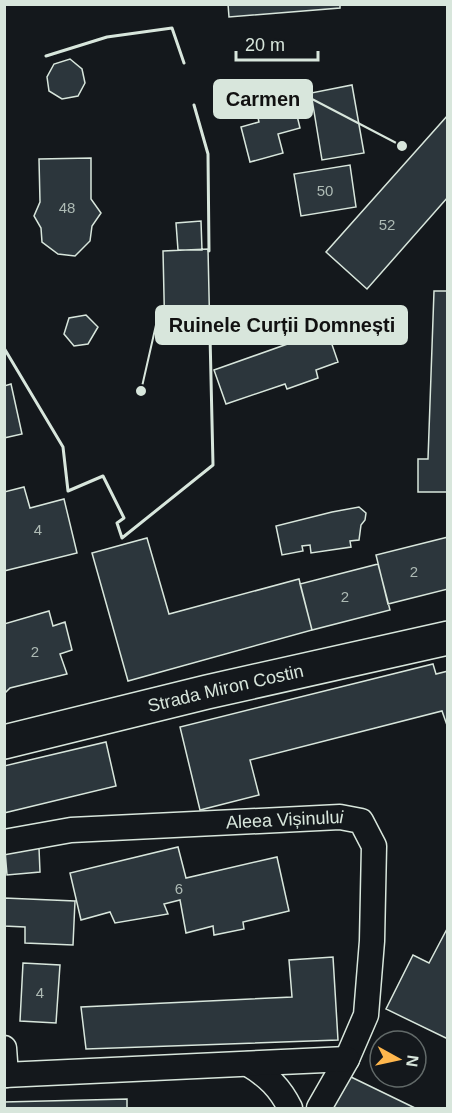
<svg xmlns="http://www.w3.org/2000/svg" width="452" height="1113" font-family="Arial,sans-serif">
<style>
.building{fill:#2c363c;stroke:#d8e6dc;stroke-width:1.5}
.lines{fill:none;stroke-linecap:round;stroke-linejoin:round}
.street-casing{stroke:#d8e6dc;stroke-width:27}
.secondary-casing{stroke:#d8e6dc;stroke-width:36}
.street{stroke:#14181c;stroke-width:24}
.secondary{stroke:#14181c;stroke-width:33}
.wall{stroke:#d8e6dc;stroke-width:3}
.labels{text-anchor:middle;stroke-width:4.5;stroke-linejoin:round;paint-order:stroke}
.number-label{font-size:15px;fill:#adbab4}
.street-label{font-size:18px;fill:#d8e6dc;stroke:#14181c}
.leader{fill:none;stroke:#d8e6dc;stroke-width:2}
.callout-dot{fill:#d8e6dc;stroke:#14181c;stroke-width:2}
.callout{fill:#d8e6dc;stroke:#d8e6dc;stroke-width:2}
.callout-label{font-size:20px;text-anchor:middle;font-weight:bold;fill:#111}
</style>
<rect width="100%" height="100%" fill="#14181c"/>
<path class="building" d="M228 4H340V8L229 17Z
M70 59 82 69 85 83 78 96 62 99 49 91 47 77 54 64Z
M352 85 364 153 322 160 311 93Z
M293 99 300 128 278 134 283 153 250 162 241 127 259 122 256 109Z
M448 115V197L367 289 326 252Z
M91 158V199L101 213 92 226 90 241 75 256 58 254 42 242 41 228 34 216 40 202 39 159Z
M350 165 356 207 301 216 294 174Z
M201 221 202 250H178L176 223Z
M208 249 210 339 165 340 163 251Z
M434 291H448V492H418V459H428Z
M86 315 98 327 88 344 74 346 64 334 69 318Z
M327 330 338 362 316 370 318 378 287 389 285 384 226 404 214 370Z
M11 384 22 434 4 438V386Z
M24 487 30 508 64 499 77 553 4 571V492Z
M359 507 366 513 365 520 361 525 359 540 350 541 351 547 311 553 310 545 302 546 303 551 282 555 276 526 332 512Z
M448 537V589L388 604 376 555Z
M147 538 169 614 299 579 312 630 128 681 92 553Z
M378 564 390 610 312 630 300 584Z
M49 611 53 626 65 622 72 650 60 654 67 674 10 688 4 694V624Z
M433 664 436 674 448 671V728L442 711 250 760 259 795 200 810 180 727Z
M106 742 116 786 4 813V766Z
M178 847 186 878 277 857 289 911 243 922 244 929 214 935 213 926 186 933 180 900 164 904 168 914 115 923 110 912 81 920 70 873Z
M39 848 40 872 7 875 5 851Z
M4 898 75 901 73 945 25 943V927L4 926Z
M448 927V1039L386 1009 413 955 429 963Z
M333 957 338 1040 86 1049 81 1007 292 997 289 960Z
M23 963 60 965 56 1023 20 1021Z
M349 1076 415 1108H333Z
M127 1099V1108H4V1102Z"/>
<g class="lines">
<g class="street-casing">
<g id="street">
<path id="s1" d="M4 842 71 830 340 817 361 821 374 846 372 941 366 1015 347 1059 319 1108"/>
<path d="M4 1048 6 1075"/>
<path d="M248 1064C268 1076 280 1088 290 1108"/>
<path d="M4 1075 347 1059"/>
</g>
</g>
<g class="secondary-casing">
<g id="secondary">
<path id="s2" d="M4 742 207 692 448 638"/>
</g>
</g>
<use href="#street" class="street"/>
<use href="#secondary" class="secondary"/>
<path class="wall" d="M46 56 107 37 172 28 184 63
M194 105 208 154 209 251
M4 348 63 447 68 491 103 476 124 518 117 523 122 538 213 465 210 335"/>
</g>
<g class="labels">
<g class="number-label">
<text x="325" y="196">50</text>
<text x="67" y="213">48</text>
<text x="387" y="230">52</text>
<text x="38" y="535">4</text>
<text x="414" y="577">2</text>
<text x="345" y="602">2</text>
<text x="35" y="657">2</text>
<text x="179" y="894">6</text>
<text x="40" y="998">4</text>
</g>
<g class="street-label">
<text dy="6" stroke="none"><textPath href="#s2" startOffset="228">Strada Miron Costin</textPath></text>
<text dy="6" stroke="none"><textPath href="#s1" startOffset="282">Aleea Vișinului</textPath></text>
</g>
</g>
<path class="leader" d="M402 146L312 99M141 391L156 325"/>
<g class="callout-dot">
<circle cx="402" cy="146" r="6"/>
<circle cx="141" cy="391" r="6"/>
</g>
<g class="callout">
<rect x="214" y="80" width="98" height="38" rx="6"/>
<rect x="156" y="306" width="251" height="38" rx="6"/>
</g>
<g class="callout-label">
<text x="263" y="106">Carmen</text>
<text x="282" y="332">Ruinele Curții Domnești</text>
</g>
<rect width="452" height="1113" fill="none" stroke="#d8e6dc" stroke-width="12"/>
<g transform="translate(398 1059) rotate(98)"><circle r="28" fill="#14181c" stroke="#626a69" stroke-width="1.5"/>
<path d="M0-4.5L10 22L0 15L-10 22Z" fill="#ffb74d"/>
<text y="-9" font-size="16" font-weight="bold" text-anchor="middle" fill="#d8e6dc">N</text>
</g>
<path d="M236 51v9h82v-9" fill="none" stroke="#d8e6dc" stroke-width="3"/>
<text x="245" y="51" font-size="18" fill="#d8e6dc" stroke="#14181c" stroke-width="4.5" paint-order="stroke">20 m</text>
</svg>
